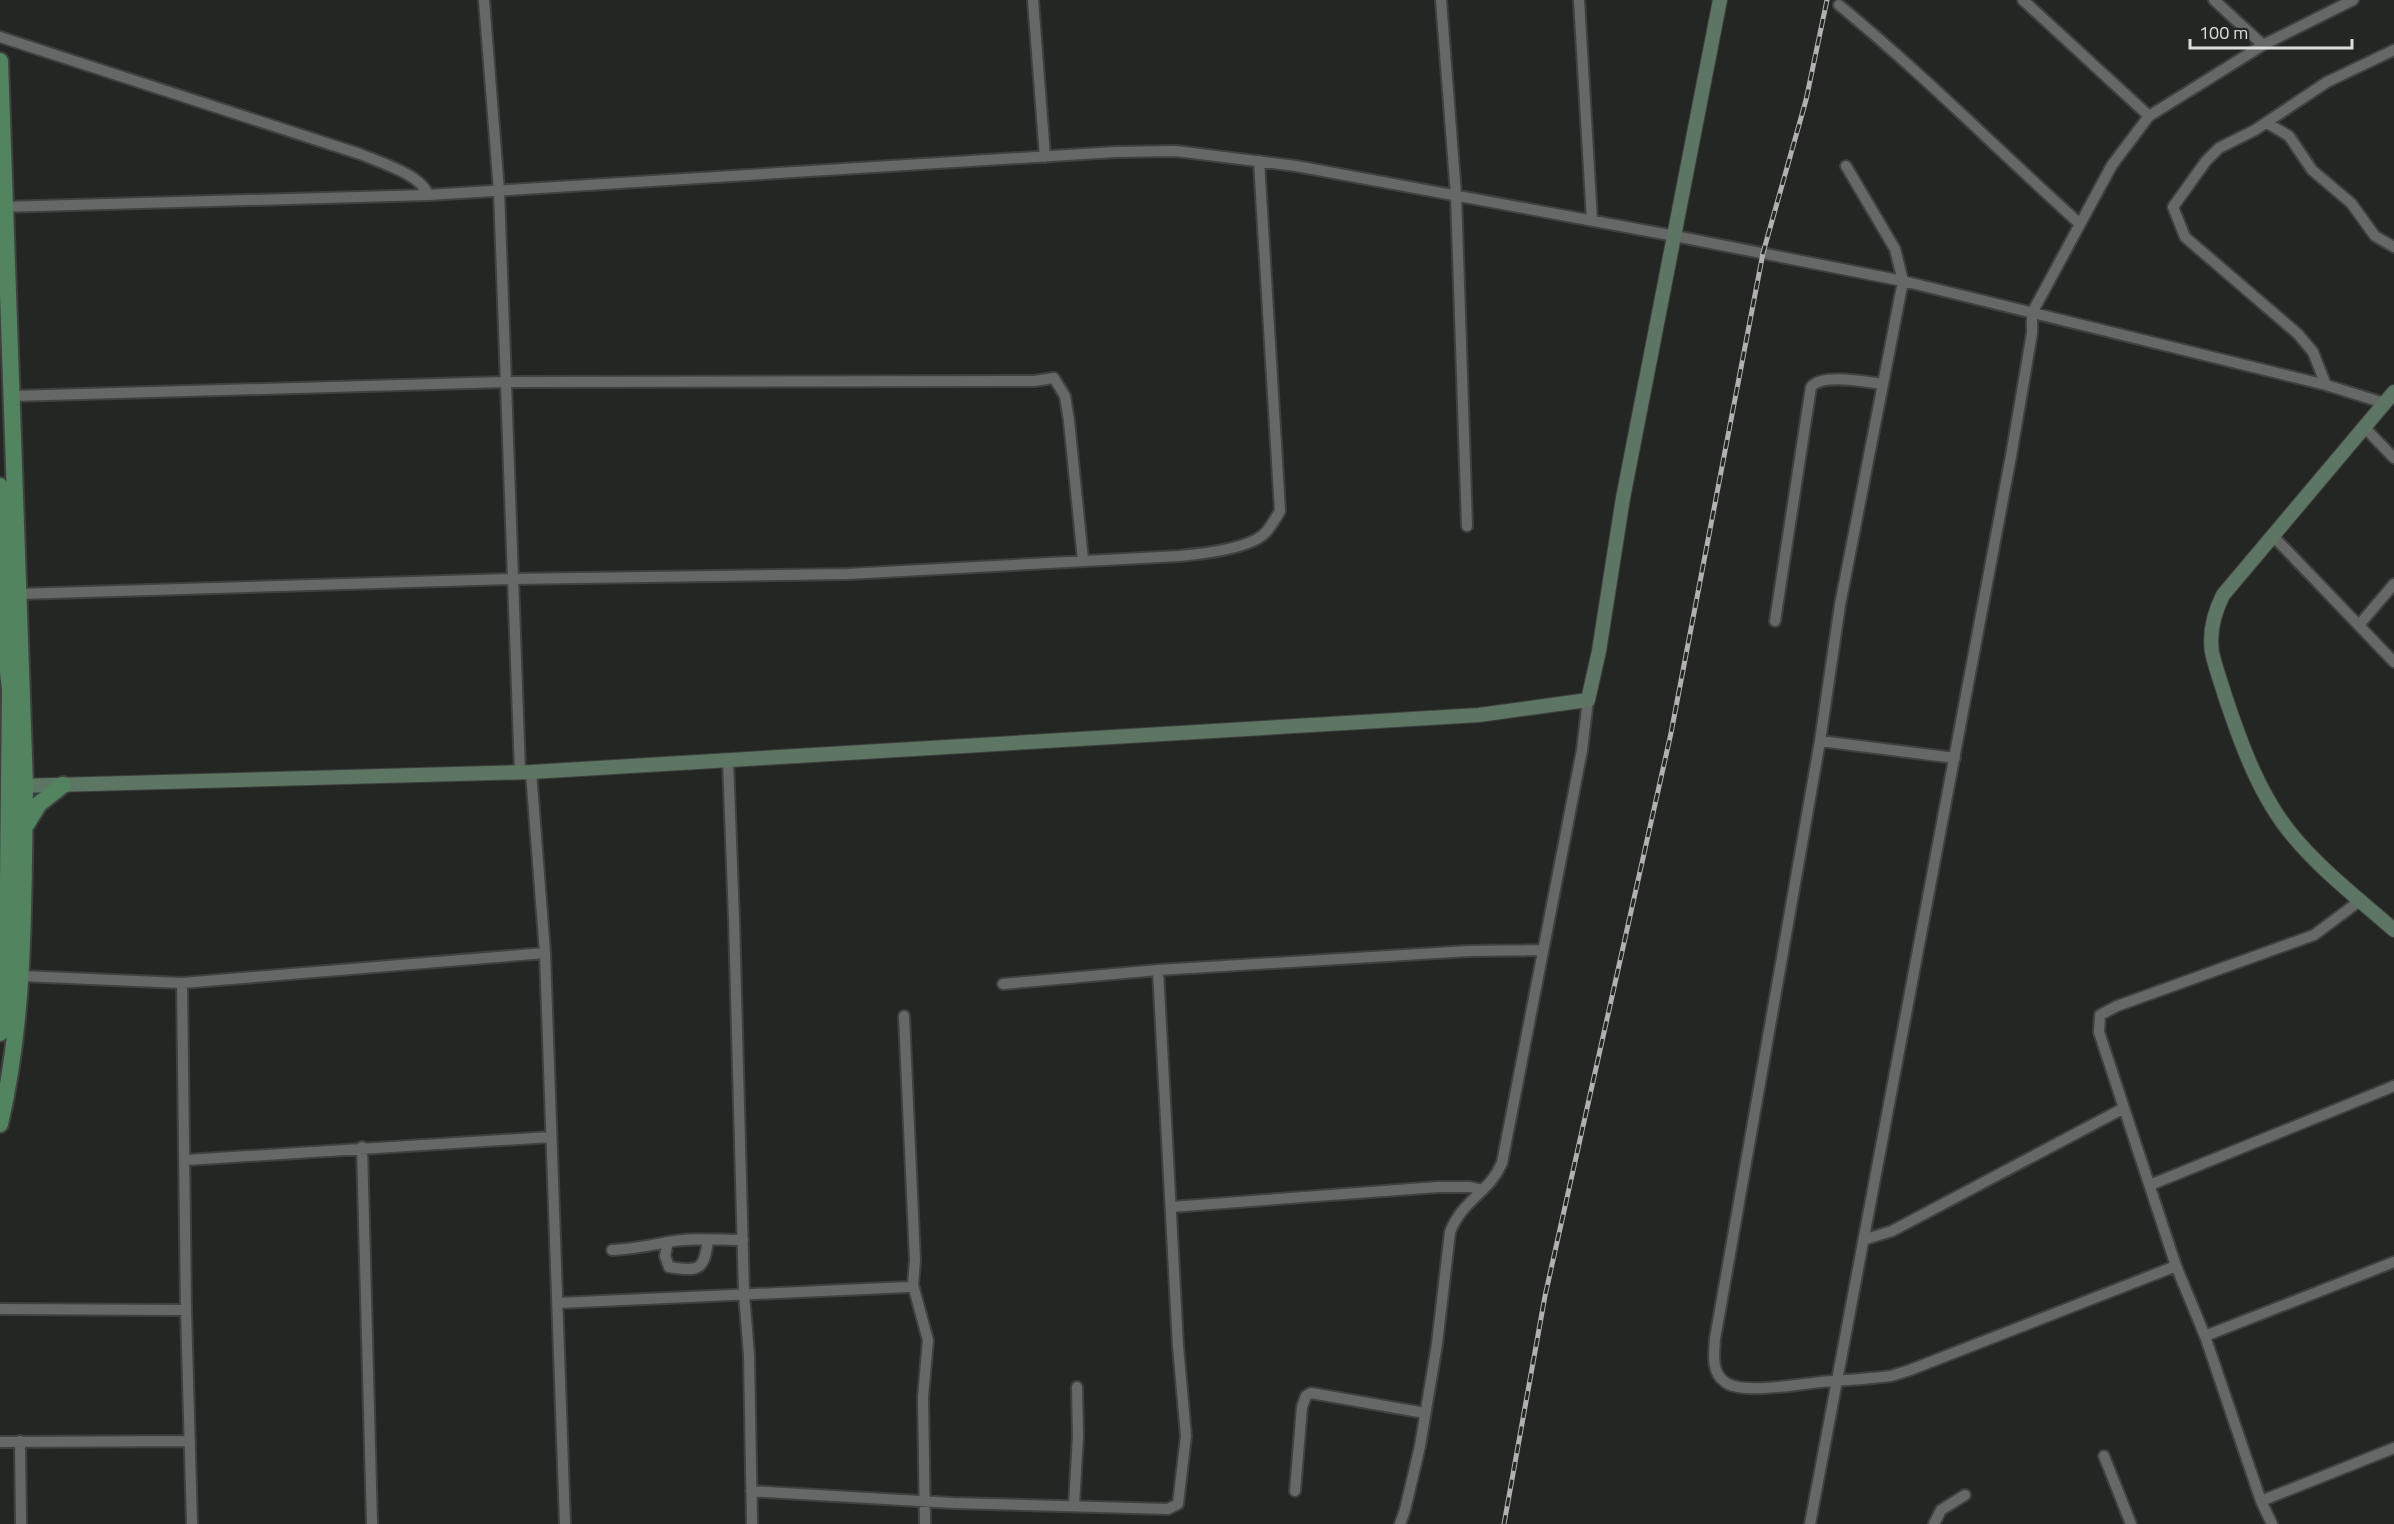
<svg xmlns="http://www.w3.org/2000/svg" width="2394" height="1524" font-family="'Titillium Web',sans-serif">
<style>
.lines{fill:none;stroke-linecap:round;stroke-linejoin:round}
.street-casing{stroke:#3f403f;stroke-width:14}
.secondary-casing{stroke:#3f403f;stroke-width:16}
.primary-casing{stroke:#3f403f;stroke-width:20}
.street{stroke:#666867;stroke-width:10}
.secondary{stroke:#5c7663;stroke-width:14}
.primary{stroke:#538460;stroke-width:16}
.rail-casing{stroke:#b0b1b0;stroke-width:5}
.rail{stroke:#242624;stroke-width:3;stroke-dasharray:9;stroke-linecap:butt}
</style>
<rect width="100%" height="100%" fill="#242624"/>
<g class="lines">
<g class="street-casing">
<path id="street" d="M484 0 499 191 520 772
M1033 0 1045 157
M1441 0 1456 195 1467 526
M1579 0 1592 220
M2023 0 2149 116
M2214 0 2263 45
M1839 5C1923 74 1999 151 2080 224
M0 37 360 154C379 162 422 175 428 195
M2267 123 2289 136 2312 170 2351 203 2375 236 2394 247
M1846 166 1895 249 1903 281 1840 605 1820 741 1715 1339C1714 1354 1711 1372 1725 1382 1741 1395 1800 1384 1821 1382 1845 1380 1868 1379 1891 1376L1910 1370 2176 1266
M1 207 428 195 1115 152 1176 151 1296 166 1675 236 1903 281 2326 385 2384 403
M2326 385 2313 352 2298 334 2185 237 2173 207 2206 161 2219 148 2255 130 2327 82 2394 50
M13 396 504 382 1034 381 1054 378 1065 396 1069 421 1083 560
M2364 427 2394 458
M2273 536 2394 662
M18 594 512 579 847 574 1179 556C1201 554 1246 549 1263 535 1270 529 1275 519 1280 511L1259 161
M1775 621 1811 387C1822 373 1866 382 1883 384
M2359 625 2394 584
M1820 741 1955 758
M728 761 734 919 744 1294 749 1355 752 1524
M531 772 545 953 565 1524
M22 976 182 983 545 953
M182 983 186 1310 192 1524
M1003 984 1158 970 1469 951 1542 950
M362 1147 372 1524
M186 1160 551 1137
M2150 1185 2394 1086
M1171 1207 1438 1187H1470L1483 1190
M1866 1239 1892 1231 2124 1108
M668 1242 665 1256 669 1267C700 1272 704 1270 708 1240
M612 1250C633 1249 647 1246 668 1242 692 1237 718 1240 743 1240
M913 1285 928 1340 923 1397 925 1524
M558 1303 908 1287 913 1285 915 1260 904 1016
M0 1309 186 1310
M2205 1336 2394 1262
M20 1441 21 1524
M0 1442 190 1441
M2104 1456 2131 1524
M751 1491 953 1503 1168 1509 1178 1504 1186 1436 1178 1346 1158 970
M1295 1491 1302 1407 1306 1396 1311 1393 1425 1413
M2261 1501 2394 1448
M1074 1505 1078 1436 1077 1387
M1400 1524 1405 1510 1420 1446 1437 1344 1450 1232C1463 1199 1489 1193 1502 1163L1582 750 1588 700
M1810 1524 2011 456 2032 333V313L2112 165 2149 116 2263 45 2353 0
M1934 1524 1941 1510 1965 1495
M2272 1524 2261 1501 2205 1336 2176 1266 2099 1032 2100 1015 2117 1006 2314 935 2361 900"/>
</g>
<g class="secondary-casing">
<path id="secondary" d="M2394 392 2223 595C2214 613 2209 632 2212 652 2215 667 2221 682 2225 696 2241 744 2260 797 2293 836 2322 871 2360 900 2394 930
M17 786 531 772 1479 715 1588 700 1599 651 1623 498 1720 0"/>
</g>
<g class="primary-casing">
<path id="primary" d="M0 61 25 786C23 900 26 1012 0 1124
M0 486 6 654 10 689 7 976 0 1033
M26 825 39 804 63 785"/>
</g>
<use href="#street" class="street"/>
<use href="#secondary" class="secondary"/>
<use href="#primary" class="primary"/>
<g class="rail-casing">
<path id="rail" d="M1504 1524 1545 1296 1671 733 1763 253 1806 100 1827 0"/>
</g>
<use href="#rail" class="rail"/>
</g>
<path d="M2190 39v9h162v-9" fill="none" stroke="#dcdddc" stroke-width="3"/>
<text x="2199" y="39" font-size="18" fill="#dcdddc" stroke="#242624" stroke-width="4.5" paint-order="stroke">100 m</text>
</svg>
